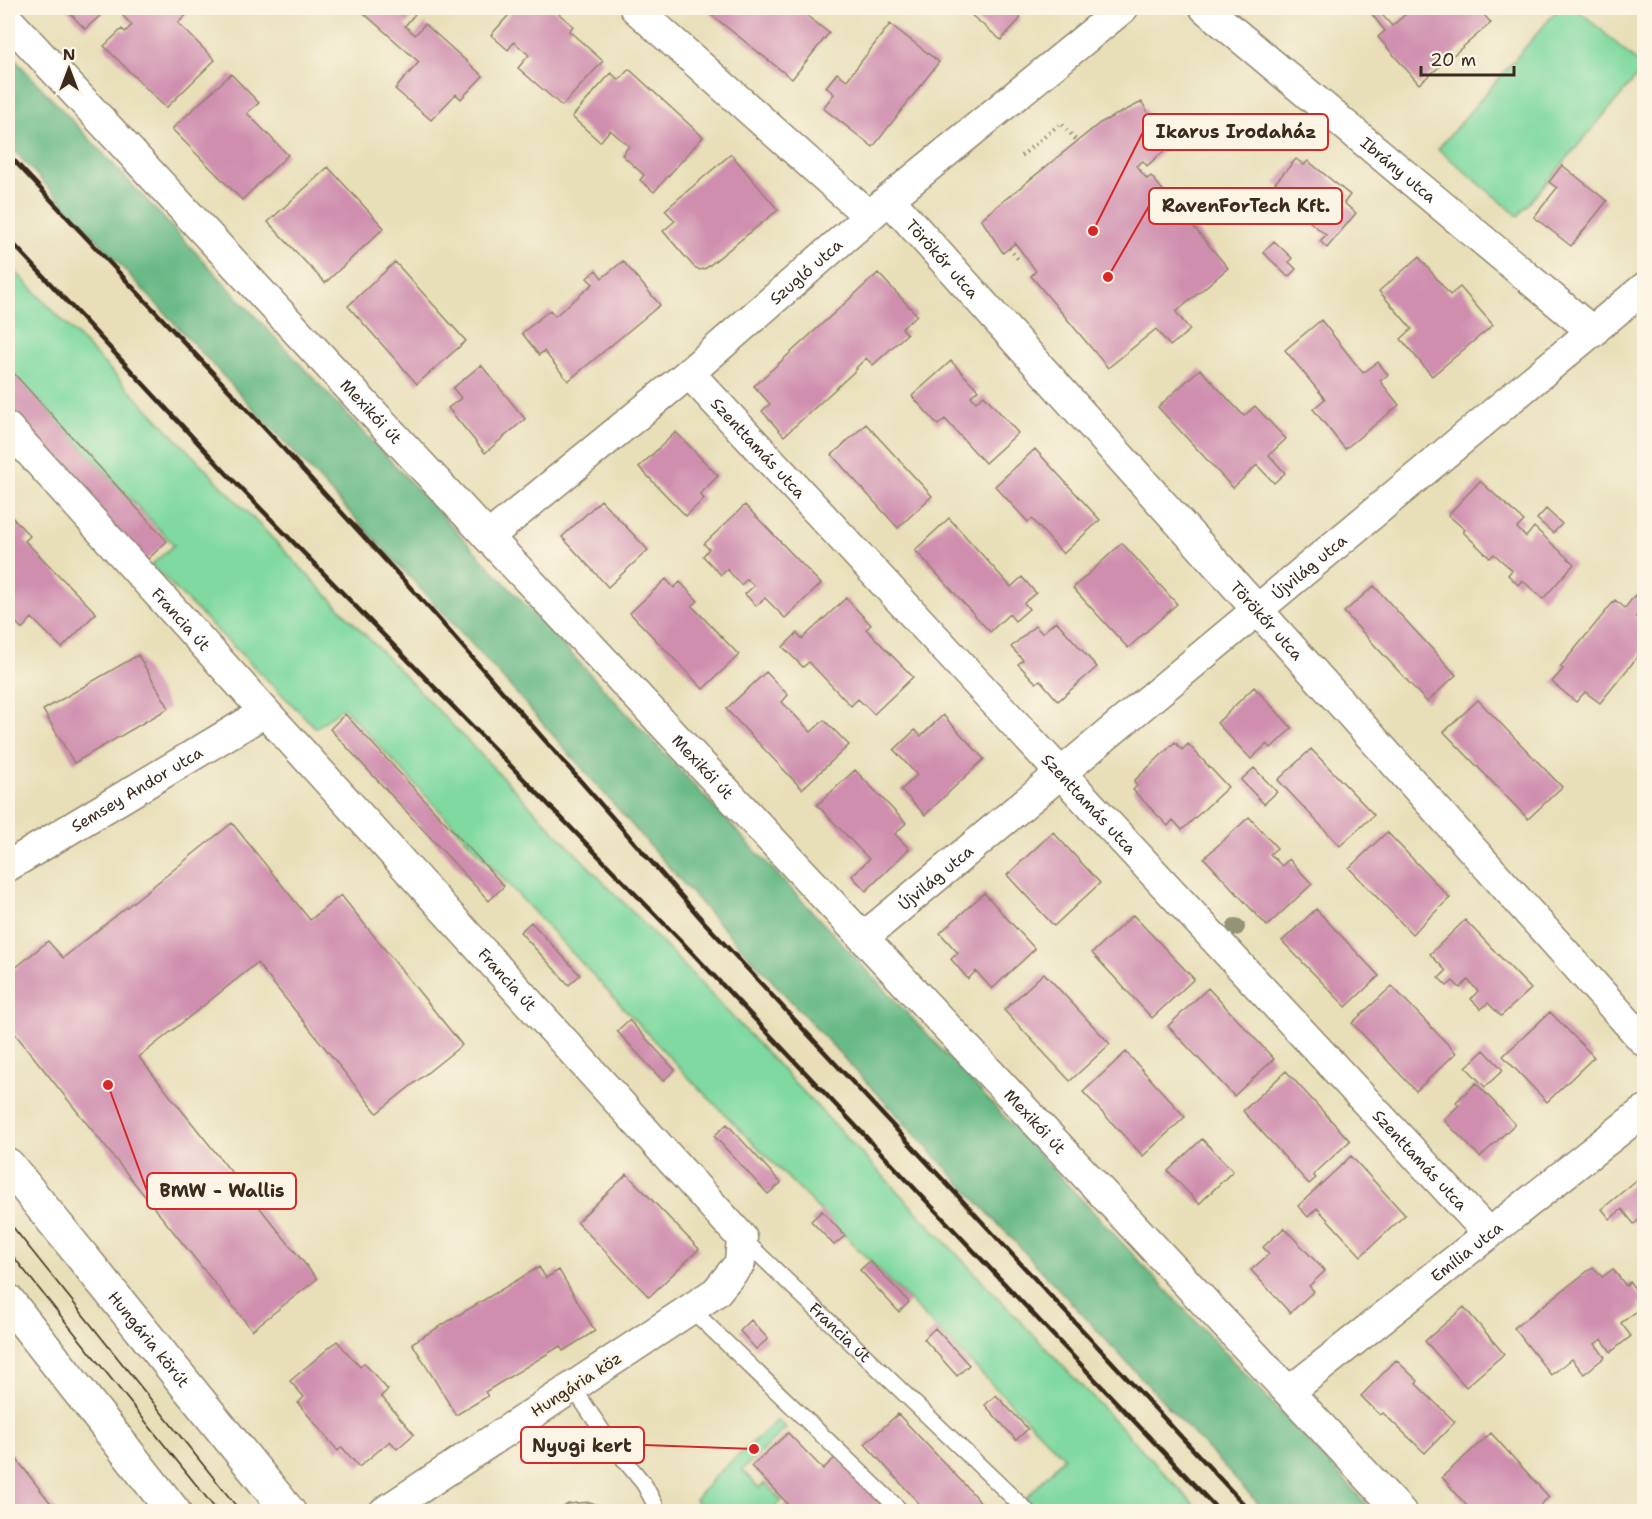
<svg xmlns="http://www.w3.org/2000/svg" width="1652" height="1519" font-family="'Shantell Sans',sans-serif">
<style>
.green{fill:#7fd9a0;stroke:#5d825f;stroke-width:1.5}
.forest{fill:#67b986;stroke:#517252;stroke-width:1.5}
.building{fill:#cf8eae}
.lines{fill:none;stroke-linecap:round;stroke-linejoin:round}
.lane-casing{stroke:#92846c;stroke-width:18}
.street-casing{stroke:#92846c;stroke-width:33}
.primary-casing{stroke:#92846c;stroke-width:36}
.path{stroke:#92846c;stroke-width:4;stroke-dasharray:1.5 4.5;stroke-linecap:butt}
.lane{stroke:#fff;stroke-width:15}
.street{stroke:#fff;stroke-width:30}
.primary{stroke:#fff;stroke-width:33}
.tram{stroke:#3b2a1e;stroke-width:1.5}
.rail{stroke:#3b2a1e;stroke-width:4.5}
.tree{fill:#929475}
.labels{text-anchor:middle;stroke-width:4.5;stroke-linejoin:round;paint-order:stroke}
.street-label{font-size:16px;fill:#3b2a1e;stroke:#fcf5e5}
.leader{fill:none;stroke:#d62828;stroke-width:2}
.callout-dot{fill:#d62828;stroke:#fcf5e5;stroke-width:2}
.callout{fill:#fcf5e5;stroke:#d62828;stroke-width:2}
.callout-label{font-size:18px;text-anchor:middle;font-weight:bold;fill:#3b2a1e}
</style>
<rect width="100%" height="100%" fill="#fcf5e5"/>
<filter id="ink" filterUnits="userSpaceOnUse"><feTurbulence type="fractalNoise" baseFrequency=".0167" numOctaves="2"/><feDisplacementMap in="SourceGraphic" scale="12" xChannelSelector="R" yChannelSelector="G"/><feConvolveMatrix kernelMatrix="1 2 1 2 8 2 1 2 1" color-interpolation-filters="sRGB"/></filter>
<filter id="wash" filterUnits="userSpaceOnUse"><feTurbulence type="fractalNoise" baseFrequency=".008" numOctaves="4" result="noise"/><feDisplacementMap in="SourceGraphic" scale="24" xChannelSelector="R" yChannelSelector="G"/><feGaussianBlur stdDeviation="1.35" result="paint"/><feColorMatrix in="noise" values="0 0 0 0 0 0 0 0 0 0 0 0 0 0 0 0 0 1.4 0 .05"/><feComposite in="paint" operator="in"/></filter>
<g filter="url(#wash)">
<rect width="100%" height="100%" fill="#e8dfb9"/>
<path class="green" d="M1559 8H1576L1644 68 1518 216 1438 149Z
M8 264 668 949 1200 1511H1015L1064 1457 687 1076 343 707 316 728 151 565 174 545 8 369Z
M778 1420 786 1428 742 1470 759 1488 765 1483 782 1501 771 1511H704L695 1500 715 1476Z"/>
<path class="forest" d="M8 52 1373 1511H1265L710 914 493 667 8 144Z"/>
<g id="blocks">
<path class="building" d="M65 8H109L85 29Z
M131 8H187L190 11 178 23 215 60 166 108 104 46 122 29 125 32 132 25 123 16Z
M358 8H389L396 14 402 8H407L415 14 405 26 415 35 425 24 483 76 461 99 456 94 431 120 395 89 419 62Z
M515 8H552L573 26 569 31 603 61 562 106 518 68 529 55 514 42 508 50 491 35Z
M714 8H778L784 12 788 8H797L829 33 792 79 709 13Z
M963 8H1020V19L1001 40Z
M1367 8H1376L1392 26 1413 8H1478L1491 23 1419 84 1378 37 1385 31Z
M890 24 939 62 873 147 823 108 834 94 826 87 837 73 847 80Z
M629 69 703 137 654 192 640 180 644 175 622 155 629 146 610 130 600 142 572 117 611 73 619 80Z
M231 74 259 103 247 113 288 155 242 200 172 129Z
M1142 102 1167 148 1147 166 1143 161 1136 166 1147 179 1151 176 1228 268 1176 312 1190 330 1170 346 1156 329 1108 368 1031 276 1036 271 1015 243 1003 253 981 219 1100 123Z
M731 154 778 210 706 268 700 270 694 267 663 231 675 221 665 210Z
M1296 159 1304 165 1308 161 1350 195 1344 203 1356 213 1327 248 1320 241 1326 235 1310 222 1315 216 1275 183Z
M1562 165 1607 201 1571 246 1534 217 1557 188 1549 182Z
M328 167 384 228 325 283 268 222Z
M1274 241 1292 258 1289 262 1296 269 1288 277 1263 252Z
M1419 257 1450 295 1460 287 1493 325 1432 376 1401 339 1412 329 1379 291Z
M623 261 660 305 568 381 544 351 539 355 522 333 550 310 555 316 593 284 587 278 596 270 602 278Z
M395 262 466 341 417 384 348 306Z
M878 273 917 315 902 328 907 334 873 365 866 358 856 368 857 369 784 436 762 411 770 404 754 386Z
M1321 320 1363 373 1378 362 1388 375 1380 381 1399 405 1345 449 1313 409 1325 399 1285 350Z
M951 361 978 390 971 396 976 402 984 395 1018 433 985 463 945 419 938 425 912 396Z
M481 365 525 419 485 453 448 408 461 398 453 388Z
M8 367 167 541 144 563 8 414Z
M1200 369 1244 416 1255 406 1286 439 1269 455 1285 473 1274 483 1257 465 1233 488 1158 407Z
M866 424 932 496 898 528 832 455Z
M676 432 718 476 700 494 704 499 686 516 639 467Z
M1035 449 1100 520 1063 554 1032 519 1028 522 995 486Z
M1480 481 1524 521 1517 528 1526 537 1534 527 1574 564 1543 599 1522 580 1518 585 1508 575 1512 570 1494 554 1490 558 1463 532 1465 530 1448 515Z
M601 500 648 550 608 587 562 537Z
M745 505 821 584 785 618 765 598 756 606 745 594 754 586 747 579 741 585 727 569 721 575 703 556 709 549 704 544Z
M1546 509 1562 524 1553 533 1537 519Z
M8 513 30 536 25 541 96 613 62 648 32 618 22 629 8 614Z
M949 518 1011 587 1022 577 1036 593 1024 603 1029 609 1015 621 1009 614 990 632 915 550Z
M1122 543 1177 604 1128 648 1073 588Z
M666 579 674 588 680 582 698 601 692 606 739 655 703 689 630 613Z
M1374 586 1456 675 1427 702 1344 612Z
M1635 595 1644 603V606L1636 617 1644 624V649L1600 703 1585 692 1576 702 1552 682 1563 669 1560 667 1615 600 1625 608Z
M846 598 871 625 866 629 913 677 874 714 858 699 851 706 809 662 803 667 783 647 797 633 802 639Z
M1056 621 1097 667 1058 701 1040 680 1036 683 1018 664 1023 660 1011 647 1035 626 1042 633Z
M138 655 169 708 74 763 43 710Z
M766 672 788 695 782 702 811 732 824 720 849 745 802 789 726 709Z
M1254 687 1292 728 1271 748 1267 744 1251 759 1217 723Z
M1478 700 1562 787 1528 819 1444 732Z
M345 714 504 886 489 901 330 729Z
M943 715 984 759 925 815 901 790 917 775 894 750 915 730 921 736Z
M1175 742 1182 750 1188 744 1228 787 1182 830 1173 820 1168 826 1133 790 1137 786 1134 781Z
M1311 749 1374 815 1340 846 1278 780Z
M1254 768 1277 792 1264 804 1241 780Z
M855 770 906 823 895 834 909 849 866 891 852 876 869 859 817 805Z
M1249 817 1277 848 1270 854 1282 866 1289 859 1312 884 1267 926 1204 858Z
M232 823 310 920 341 895 462 1045 377 1113 257 963 139 1057 317 1279 252 1330 8 1025V974L48 941 63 958Z
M1053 832 1100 883 1054 926 1007 875Z
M1387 832 1450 898 1412 934 1349 868Z
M984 893 1035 949 992 989 976 971 968 979 951 959 958 953 940 933Z
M1316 909 1379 976 1346 1007 1282 941Z
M1133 915 1194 979 1152 1018 1092 953Z
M1465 920 1531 989 1501 1016 1488 1003 1481 1009 1471 999 1478 991 1468 980 1460 988 1453 981 1447 986 1439 978 1446 971 1430 954Z
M531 922 580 975 569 985 520 932Z
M1044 973 1110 1044 1070 1081 1004 1010Z
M1392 986 1456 1053 1416 1091 1352 1023Z
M1208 988 1274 1059 1234 1096 1168 1026Z
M1550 1012 1594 1057 1547 1102 1503 1056Z
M629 1020 675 1070 663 1081 617 1031Z
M1484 1050 1503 1070 1485 1087 1466 1067Z
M1126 1052 1185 1117 1143 1156 1083 1092Z
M1286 1071 1350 1141 1313 1175 1316 1178 1309 1184 1243 1111Z
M1476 1083 1515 1124 1480 1157 1444 1120 1459 1105 1456 1102Z
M727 1124 781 1183 768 1194 714 1136Z
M1202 1139 1233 1171 1199 1204 1168 1171Z
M1351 1156 1405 1215 1361 1256 1317 1208 1308 1217 1298 1206Z
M627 1174 699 1249 649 1297 577 1222Z
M1638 1179 1643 1184 1644 1183V1223L1641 1218 1634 1224 1622 1209 1610 1219 1602 1209Z
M822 1211 845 1236 834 1245 811 1221Z
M1284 1228 1325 1271 1309 1286 1314 1291 1290 1313 1251 1270 1269 1254 1263 1247Z
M870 1261 909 1302 899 1312 860 1270Z
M539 1267 546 1278 559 1270 595 1331 563 1351 560 1346 485 1392 488 1396 456 1415 412 1343Z
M1593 1267 1602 1277 1613 1269 1626 1286 1630 1282 1644 1301 1639 1305 1641 1308 1621 1323 1631 1336 1611 1352 1602 1339 1595 1344 1605 1357 1584 1374 1572 1359 1551 1375 1514 1328Z
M1464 1307 1504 1354 1466 1387 1425 1341Z
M751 1320 768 1339 756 1349 740 1331Z
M935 1328 969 1365 957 1376 924 1339Z
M337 1341 360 1367 364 1363 388 1390 381 1396 414 1434 397 1449 390 1441 359 1467 342 1447 338 1451 298 1403 304 1397 290 1381Z
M1396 1360 1418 1381 1416 1384 1455 1422 1425 1453 1383 1413 1380 1415 1361 1396Z
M996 1395 1028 1429 1016 1440 985 1405Z
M898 1414 965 1485 989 1512H927L865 1444Z
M788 1433 823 1469 837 1456 889 1512H778L787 1503 751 1466Z
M1491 1433 1549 1497 1533 1512H1472L1442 1477Z
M8 1448 45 1496 58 1512H8Z
M590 1502 614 1512H554L568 1504Z"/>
</g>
</g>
<g filter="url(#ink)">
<use href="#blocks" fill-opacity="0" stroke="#92846c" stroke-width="1.5"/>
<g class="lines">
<g class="lane-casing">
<g id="lane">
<path id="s1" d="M742 1238 1028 1512"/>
<path d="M691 1309 902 1512"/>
<path d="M572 1386 609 1441 644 1484 659 1512"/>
</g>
</g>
<g class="street-casing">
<g id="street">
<path d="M635 8 869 216"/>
<path id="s2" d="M1205 8 1593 332"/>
<path id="s3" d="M8 20 488 537 1401 1512"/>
<path id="s4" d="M889 199 1644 1041"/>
<path id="s5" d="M689 373 1489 1234"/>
<path id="s6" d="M8 428 742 1238 740 1263 716 1292 384 1512"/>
<path id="s7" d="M488 537 689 373 889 199 1123 8"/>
<path id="s8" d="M8 866 265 712"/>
<path id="s9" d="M864 937 1644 288"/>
<path id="s10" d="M1290 1391 1644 1111"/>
</g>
</g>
<g class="primary-casing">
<g id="primary">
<path id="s11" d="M8 1165 289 1512"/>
<path d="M8 1301 174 1512"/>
</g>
</g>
<path class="path" d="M1021 156 1061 123 1077 141
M1009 248 1018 259"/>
<use href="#lane" class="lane"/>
<use href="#street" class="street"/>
<use href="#primary" class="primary"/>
<path class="tram" d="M8 1221 241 1512
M8 1250 218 1512"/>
<path class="rail" d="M8 154 268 432 429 608 704 922 1251 1512
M8 238 226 473 682 942 1220 1512"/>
</g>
<circle class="tree" cx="1236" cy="927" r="9"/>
</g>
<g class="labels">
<g class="street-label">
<text dy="6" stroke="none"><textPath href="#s2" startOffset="252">Ibrány utca</textPath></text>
<text dy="6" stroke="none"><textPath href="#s4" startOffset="80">Törökőr utca</textPath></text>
<text dy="6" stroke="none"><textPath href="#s7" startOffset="414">Szugló utca</textPath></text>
<text dy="6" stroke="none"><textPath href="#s3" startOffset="534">Mexikói út</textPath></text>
<text dy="6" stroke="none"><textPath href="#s5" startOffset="102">Szenttamás utca</textPath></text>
<text dy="6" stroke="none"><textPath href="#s9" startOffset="579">Újvilág utca</textPath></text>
<text dy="6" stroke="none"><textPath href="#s6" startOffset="258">Francia út</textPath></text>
<text dy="6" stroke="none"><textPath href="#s4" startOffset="566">Törökőr utca</textPath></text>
<text dy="6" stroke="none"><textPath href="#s3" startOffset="1020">Mexikói út</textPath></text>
<text dy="6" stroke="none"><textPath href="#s8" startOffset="150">Semsey Andor utca</textPath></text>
<text dy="6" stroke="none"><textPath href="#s5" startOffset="588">Szenttamás utca</textPath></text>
<text dy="6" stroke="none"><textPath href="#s9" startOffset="93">Újvilág utca</textPath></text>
<text dy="6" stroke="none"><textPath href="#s6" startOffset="744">Francia út</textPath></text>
<text dy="6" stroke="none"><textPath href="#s3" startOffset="1506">Mexikói út</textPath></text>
<text dy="6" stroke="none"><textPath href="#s5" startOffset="1074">Szenttamás utca</textPath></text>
<text dy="6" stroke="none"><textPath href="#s10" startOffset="225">Emília utca</textPath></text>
<text dy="6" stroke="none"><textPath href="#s1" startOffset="136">Francia út</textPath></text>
<text dy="6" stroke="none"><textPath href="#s11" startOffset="224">Hungária körút</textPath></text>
<text transform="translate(576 1384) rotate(-33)" y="6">Hungária köz</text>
</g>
</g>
<path class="leader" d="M1093 231L1143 132M1108 277L1149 206M108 1085L147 1191M754 1449L644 1445"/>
<g class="callout-dot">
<circle cx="1093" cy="231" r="6"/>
<circle cx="1108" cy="277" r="6"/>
<circle cx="108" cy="1085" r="6"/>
<circle cx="754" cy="1449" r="6"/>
</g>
<g class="callout">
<rect x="1143" y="114" width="185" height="36" rx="6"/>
<rect x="1149" y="188" width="193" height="36" rx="6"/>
<rect x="147" y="1173" width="149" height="36" rx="6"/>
<rect x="521" y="1427" width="123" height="36" rx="6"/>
</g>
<g class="callout-label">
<text x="1236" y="138">Ikarus Irodaház</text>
<text x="1246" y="212">RavenForTech Kft.</text>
<text x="222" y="1197">BMW - Wallis</text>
<text x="582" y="1452">Nyugi kert</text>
</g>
<rect width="1652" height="1519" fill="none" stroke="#fcf5e5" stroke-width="30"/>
<g transform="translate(69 69)" stroke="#fcf5e5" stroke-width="4.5" paint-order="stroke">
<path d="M0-4.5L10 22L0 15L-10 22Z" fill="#3b2a1e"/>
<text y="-9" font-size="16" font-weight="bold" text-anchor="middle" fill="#3b2a1e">N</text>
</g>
<path d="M1421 66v9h93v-9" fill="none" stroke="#3b2a1e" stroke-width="3"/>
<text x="1430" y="66" font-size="18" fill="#3b2a1e" stroke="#fcf5e5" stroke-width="4.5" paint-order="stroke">20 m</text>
</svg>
